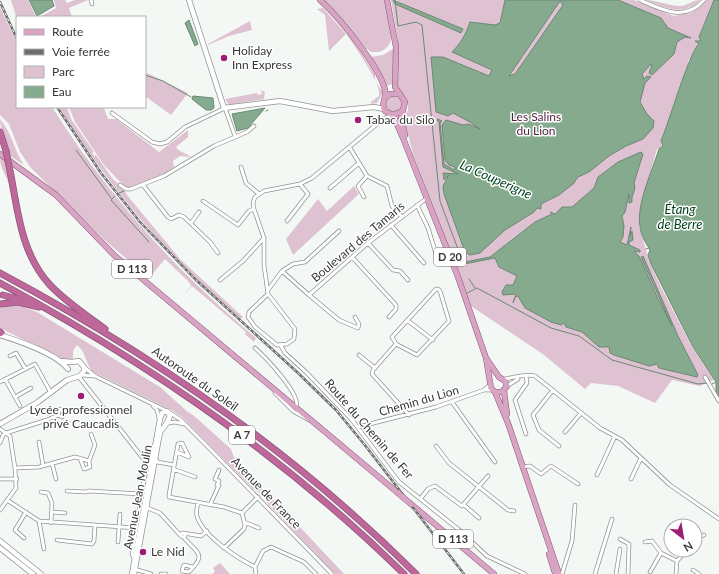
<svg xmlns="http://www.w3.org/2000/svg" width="719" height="574" font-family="Lato,sans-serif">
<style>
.green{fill:#dec2d1}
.water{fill:#85aa8e;stroke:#6d8874;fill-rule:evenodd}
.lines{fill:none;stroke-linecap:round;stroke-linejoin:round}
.stream{stroke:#6d8874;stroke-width:1}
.street-casing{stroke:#919491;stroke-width:4.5}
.secondary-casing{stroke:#919491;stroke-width:6}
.primary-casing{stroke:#8e5678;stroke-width:6}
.highway-casing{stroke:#8e5678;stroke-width:7}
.street{stroke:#fff;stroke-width:3}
.secondary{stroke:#fff;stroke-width:4.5}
.primary{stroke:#d8a4c3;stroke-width:5}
.highway{stroke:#be679b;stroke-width:5.5}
.rail-casing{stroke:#6d6e6d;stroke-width:2.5}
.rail{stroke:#fff;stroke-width:1;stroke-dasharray:3;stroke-linecap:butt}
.primary-bridge-casing{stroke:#8e5678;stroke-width:6;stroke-linecap:butt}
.highway-bridge-casing{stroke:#8e5678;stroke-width:7;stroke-linecap:butt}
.primary-bridge{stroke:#d8a4c3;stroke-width:5}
.highway-bridge{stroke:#be679b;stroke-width:5.5}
.poi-dot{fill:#9d1f75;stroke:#fff;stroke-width:1.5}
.labels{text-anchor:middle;stroke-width:3;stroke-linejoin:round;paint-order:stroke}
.shield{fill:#fff;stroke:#727372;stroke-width:1}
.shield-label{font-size:11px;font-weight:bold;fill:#363736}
.poi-label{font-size:12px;fill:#363736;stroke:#fff;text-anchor:start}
.park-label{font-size:12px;fill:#521f3f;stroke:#fff}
.street-label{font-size:12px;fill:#363736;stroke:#fff}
.water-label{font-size:13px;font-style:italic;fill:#02431e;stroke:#fff}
</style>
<rect width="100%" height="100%" fill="#f4f8f5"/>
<path class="green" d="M11 0H28L36 17H17V19Z
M54 0H65L67 3 75 0H88L69 8 72 17H40L56 8Z
M323 0H385C388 17 401 45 379 52H371L366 48 339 16Z
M391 0H393V2L401 3 396 0H634L674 16 690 13 700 7 707 0H714L699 36 701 41 696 42 699 44 696 47 691 59H689L688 64 689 66 674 102 661 144 663 148 657 149 649 177 639 226 650 263 660 285 692 347 714 380 700 386 672 380 655 403 618 386 591 383 585 389 544 355 471 306 413 154 404 119 408 110V101L397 86 398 40Z
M646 0C658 0 668 6 680 6 688 6 692 0 700 0 683 17 665 8 646 0Z
M0 7 17 43V107H52C109 197 175 270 256 338L254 342 245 334 246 332 192 286 183 295 191 286 189 282 165 259 149 278 108 243 31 168 20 152 9 124 0 115Z
M323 8 355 44 375 74V81L383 92 377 103 371 104V102L379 96C382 84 354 45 346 34L329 51 325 15 317 9Z
M250 21 252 30 229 36 208 45V44Z
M393 49V84L386 86 370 57 383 55Z
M145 72 188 93 171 115 145 96Z
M261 90 265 92 264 99 229 105 225 99 257 93 258 95 262 94Z
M386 104a8 8 0 1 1 16 0a8 8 0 1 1-16 0Z
M59 107H67L71 119 94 152 92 153 94 156 96 155 112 178 124 189 127 195 180 259 243 317 241 319C169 259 108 186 59 107Z
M69 107 104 108 108 119H116L159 152 188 130V137L176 147C180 153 187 153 191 157L180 156 173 161 174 167C161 176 142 186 126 188L104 165 75 122Z
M0 119C12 133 14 150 24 165L10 156C7 144 0 131 0 119Z
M0 157 7 162 20 228 47 284C19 258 18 224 10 188 7 175 0 170 0 157Z
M354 186 359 194 293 255 286 239 318 199 327 211Z
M7 305H19L37 312 160 387 188 412 193 415 231 449 237 465 285 511 344 574H335L269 505 262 494 253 489 182 417 173 411 93 372C84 361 87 353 77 345L73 351V358L70 360H64L0 328V308Z
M220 563 230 574H213L215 571 213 568Z"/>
<path class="water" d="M29 0H52L54 6 37 16Z
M393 0 463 29 461 33 395 4Z
M505 0H618L661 18 668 28 691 38 685 37 677 42 674 54 652 75 649 73 652 65 651 64 642 74 644 79 647 76 651 77 645 83 640 102 647 114 654 121 653 128 643 139 626 146 609 156 589 172 578 177 573 184 559 195 541 204V209L537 208 534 212 505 230 480 253 470 255 465 252 444 194 443 186 449 175 444 180 443 173 458 174 443 167 439 122 437 120 438 119 442 121 440 123 444 164 454 170 455 167 449 165 445 160 442 125 446 120 463 125 468 124 480 129 468 121 453 113 448 116 436 112 431 57H443L489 76 492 70 452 52C461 43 466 34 470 22L495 25 500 23ZM560 1 563 5 515 74 509 76Z
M714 0H719V396L716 392V382L693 347 651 264 648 255 650 250C646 243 641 236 640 227 636 205 652 171 659 149L663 146 661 141C668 125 690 50 699 44L695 41H701L699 37Z
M189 20 198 44 195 46 185 23Z
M193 96 213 98 214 108 211 110H206L192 99Z
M265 108 248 128 237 131 232 114Z
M641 152 643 154 634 183 635 188 632 197V202L629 203V194L625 212 622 216 624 226 623 237 620 242 627 245 631 227 630 236 632 231 633 240 629 242V245L640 250V252L634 251 639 256 658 299 672 326 641 257 643 256 678 336 698 375 697 377 659 368 657 364 649 366 614 355 610 353 609 347H599L582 332 566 327 564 323 561 325 551 322 525 308 518 296 515 297 513 303 516 295 515 294 503 295 502 292 506 285H513L517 276 499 267 495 258 464 264 461 260 465 262 490 257 535 222 552 214 550 212 555 214 562 207H572L594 188 598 177 618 162Z"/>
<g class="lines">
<path class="stream" d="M395 0 398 26 416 22 422 25 440 201 462 260
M145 75 163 81 191 97
M266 111 268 110
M76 150 111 198
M119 193 124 191
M115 196 111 200 149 242
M646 249 649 248
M469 279 475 288
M467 293 477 288 551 328 579 336 612 360 698 384 707 383
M712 384 716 382"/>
<g class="street-casing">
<path id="street" d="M91 0 92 4
M640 0C662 10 685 22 704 0
M112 113 152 142 160 144 167 142 185 127 225 108 235 136
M350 148 367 176 387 186 392 206 402 217
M241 167 246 183 259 194
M120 185 126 189H131L164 176 214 146 247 132 254 126
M143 185 168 217 171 219 179 215 184 217 210 242 218 253
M330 188 359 163
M364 197 358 186 367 176
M203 201 238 225 249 211 254 209
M417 205 428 228 437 257
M287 221 308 194 300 184
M191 223 199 212
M391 225 424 263
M368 243 393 270 400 271 408 280
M352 257 396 305V309L389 317
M282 271 293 264 305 262 339 231
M220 280 243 261 264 238
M436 289H438L440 291 449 321 417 355 396 344 392 337Z
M268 290 282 271 309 295 368 243 427 198
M268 294 249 312 248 317 255 327 277 345 287 344 294 339 295 329 268 294 264 265V238L254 209 253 203 255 197 264 191 300 184 312 178 383 119 392 115
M309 295 339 320 358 328 359 324 355 317
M407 320 433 340
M396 344 373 370 372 374 409 415
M281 346 285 353 306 372 352 420 399 482 458 529 487 556 525 574
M255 348C264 356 302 395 296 407
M359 355 375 368
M10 356 16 353 25 368
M84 367 95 376 167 411
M82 375 94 376
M526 376 527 383 515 400 526 434
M79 377 142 457 151 462 146 467 132 554 134 558
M705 377 719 401
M5 379 20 406
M504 379C512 378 528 373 535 376L600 428 622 440 670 485 719 519
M0 382 35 364 51 393
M491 384 484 390H492
M507 386 518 379
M553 390 533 415 539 430 559 446
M275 393 293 411 309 420
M15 397 31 388
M452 402 495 462
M153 406 157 410 159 418
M169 412 181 420 211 450 332 574
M167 423 175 422 184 424
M358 427 436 407 484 390
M0 429 10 436 15 468 39 467 75 457 89 461 95 445 91 434
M565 432 581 413
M39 442 43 465
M0 443 3 435 6 433 47 420 58 415 62 417 65 412 60 409 58 415
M436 446 449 463 508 510 514 511
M177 452 189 457 182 443 178 444 169 495V497L224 507 242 513
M80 458 84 469 90 467 89 461
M157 460V462L174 465
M52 463 56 479
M522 467 530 466 541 474 551 466 578 484
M173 469 195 477
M597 475 615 436
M0 479H17
M631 479 641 458
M67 491 86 492 89 491 141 494
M41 492 48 493 52 503 51 523
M421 498 428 489 435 486 462 506 488 476
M7 500 39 521 44 549
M198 503C197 507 196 512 197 516 202 535 237 558 255 567L256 574
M210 505 219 485H217L219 481 215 479 219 470
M464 505 479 518
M145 507 160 513 180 535
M0 510 16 488 15 468
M52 512 65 513
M39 521 136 528
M244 522 259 528
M181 535a2 2 0 1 1 4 0a2 2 0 1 1-4 0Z
M183 533 201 536 207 531
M24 538 15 530 26 512
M185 539C199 554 206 555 189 572L182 571 184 565 193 567
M620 539 629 544 628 574
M57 540 92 544 94 541 95 525
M695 540 698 537 704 535
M118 542 120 514
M645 542 652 541 661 553 677 561
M224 548 244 529 245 525 242 513 258 497
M255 567 263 551 271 547 304 562 316 574
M134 569 151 574
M693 570 699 574
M650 572 661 553
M161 574H166
M562 574 572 541 575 505
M595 574 612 519
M616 574 620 549
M676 574 677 561 687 550"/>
</g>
<g class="secondary-casing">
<path id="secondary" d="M189 0 224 108 280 101 333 111 374 107 384 109
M0 335C19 341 57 354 68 369
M0 424 38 402 67 380 80 376 84 371V367L79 361 72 362 60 361
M0 541 41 574
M0 548 33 574
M132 574 160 419 162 413 167 411 170 416 167 423 160 432 134 574"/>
</g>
<g class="primary-casing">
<path id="primary" d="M320 0C338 16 380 67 385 90 387 98 380 103 385 111L393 115 402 111
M387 0 396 47 395 87 405 102 401 118 405 135
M385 98 390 94H399
M393 115 403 138 458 277 486 358 491 388 495 392H502L507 386 505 381 499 377 486 358
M0 154 56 195 115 256 398 493
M504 391 507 414
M495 392 508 423 559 574
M411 504 494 574
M549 554 555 573"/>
</g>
<g class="highway-casing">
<path id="highway" d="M0 132 6 151
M11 176C18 213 22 255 50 285 66 302 86 315 105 329
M0 273C152 354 294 452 416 574
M0 283C147 362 284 456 404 574
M3 295 30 303
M0 304 18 302 39 307
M0 332 1 333"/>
</g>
<use href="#street" class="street"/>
<use href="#secondary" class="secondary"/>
<use href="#primary" class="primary"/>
<use href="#highway" class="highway"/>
<g class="rail-casing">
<path id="rail" d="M0 2 17 39
M57 107 101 173 140 222 195 279 297 372 336 410 364 444 464 574"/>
</g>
<use href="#rail" class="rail"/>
<g class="primary-bridge-casing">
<path id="primary-bridge" d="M398 493 411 504"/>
</g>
<g class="highway-bridge-casing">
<path id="highway-bridge" d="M6 151 11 176"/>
</g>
<use href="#primary-bridge" class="primary-bridge"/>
<use href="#highway-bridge" class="highway-bridge"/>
</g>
<g class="poi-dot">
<circle cx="224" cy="58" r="4"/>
<circle cx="358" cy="120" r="4"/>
<circle cx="81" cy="396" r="4"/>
<circle cx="143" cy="552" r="4"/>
</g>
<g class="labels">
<g class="shield">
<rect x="434" y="248" width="32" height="18" rx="3"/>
<rect x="112" y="260" width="40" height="18" rx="3"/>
<rect x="229" y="426" width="26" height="18" rx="3"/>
<rect x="433" y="530" width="40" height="18" rx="3"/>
</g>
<g class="shield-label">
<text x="450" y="261">D 20</text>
<text x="132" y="273">D 113</text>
<text x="242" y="439">A 7</text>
<text x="453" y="543">D 113</text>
</g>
<g class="poi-label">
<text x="232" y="55">Holiday<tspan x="232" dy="14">Inn Express</tspan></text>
<text x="366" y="124">Tabac du Silo</text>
<text x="81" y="414" text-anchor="middle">Lycée professionnel<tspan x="81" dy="14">privé Caucadis</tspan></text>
<text x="151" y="556">Le Nid</text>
</g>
<g class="park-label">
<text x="536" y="121">Les Salins<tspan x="536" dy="14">du Lion</tspan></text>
</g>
<g class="street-label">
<text transform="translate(358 242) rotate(-40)" y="4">Boulevard des Tamaris</text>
<text transform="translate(195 379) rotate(35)" y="4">Autoroute du Soleil</text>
<text transform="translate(419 401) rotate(-16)" y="4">Chemin du Lion</text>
<text transform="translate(369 429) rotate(49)" y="4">Route du Chemin de Fer</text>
<text transform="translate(266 493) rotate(46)" y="4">Avenue de France</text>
<text transform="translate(138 497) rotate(-79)" y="4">Avenue Jean Moulin</text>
</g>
<g class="water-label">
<text transform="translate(496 179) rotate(24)" y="5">La Couperigne</text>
<text x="680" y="214">Étang<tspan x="680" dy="15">de Berre</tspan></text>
</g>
</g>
<rect x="16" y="16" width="130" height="92" fill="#ffffff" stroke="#afafaf"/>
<rect x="24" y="29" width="20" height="6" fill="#d8a4c3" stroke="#afafaf"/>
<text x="52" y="36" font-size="12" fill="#363736">Route</text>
<rect x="24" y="49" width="20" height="6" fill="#6d6e6d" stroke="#afafaf"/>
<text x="52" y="56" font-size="12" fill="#363736">Voie ferrée</text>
<rect x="24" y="66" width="20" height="12" fill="#dec2d1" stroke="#afafaf"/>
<text x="52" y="76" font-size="12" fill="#363736">Parc</text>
<rect x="24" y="86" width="20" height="12" fill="#85aa8e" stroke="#afafaf"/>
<text x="52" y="96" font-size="12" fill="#363736">Eau</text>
<g transform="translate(683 538) rotate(149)"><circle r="19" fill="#ffffff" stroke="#afafaf"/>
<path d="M0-3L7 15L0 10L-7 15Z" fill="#9d1f75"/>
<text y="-6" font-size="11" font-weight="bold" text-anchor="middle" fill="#363736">N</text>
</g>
</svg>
